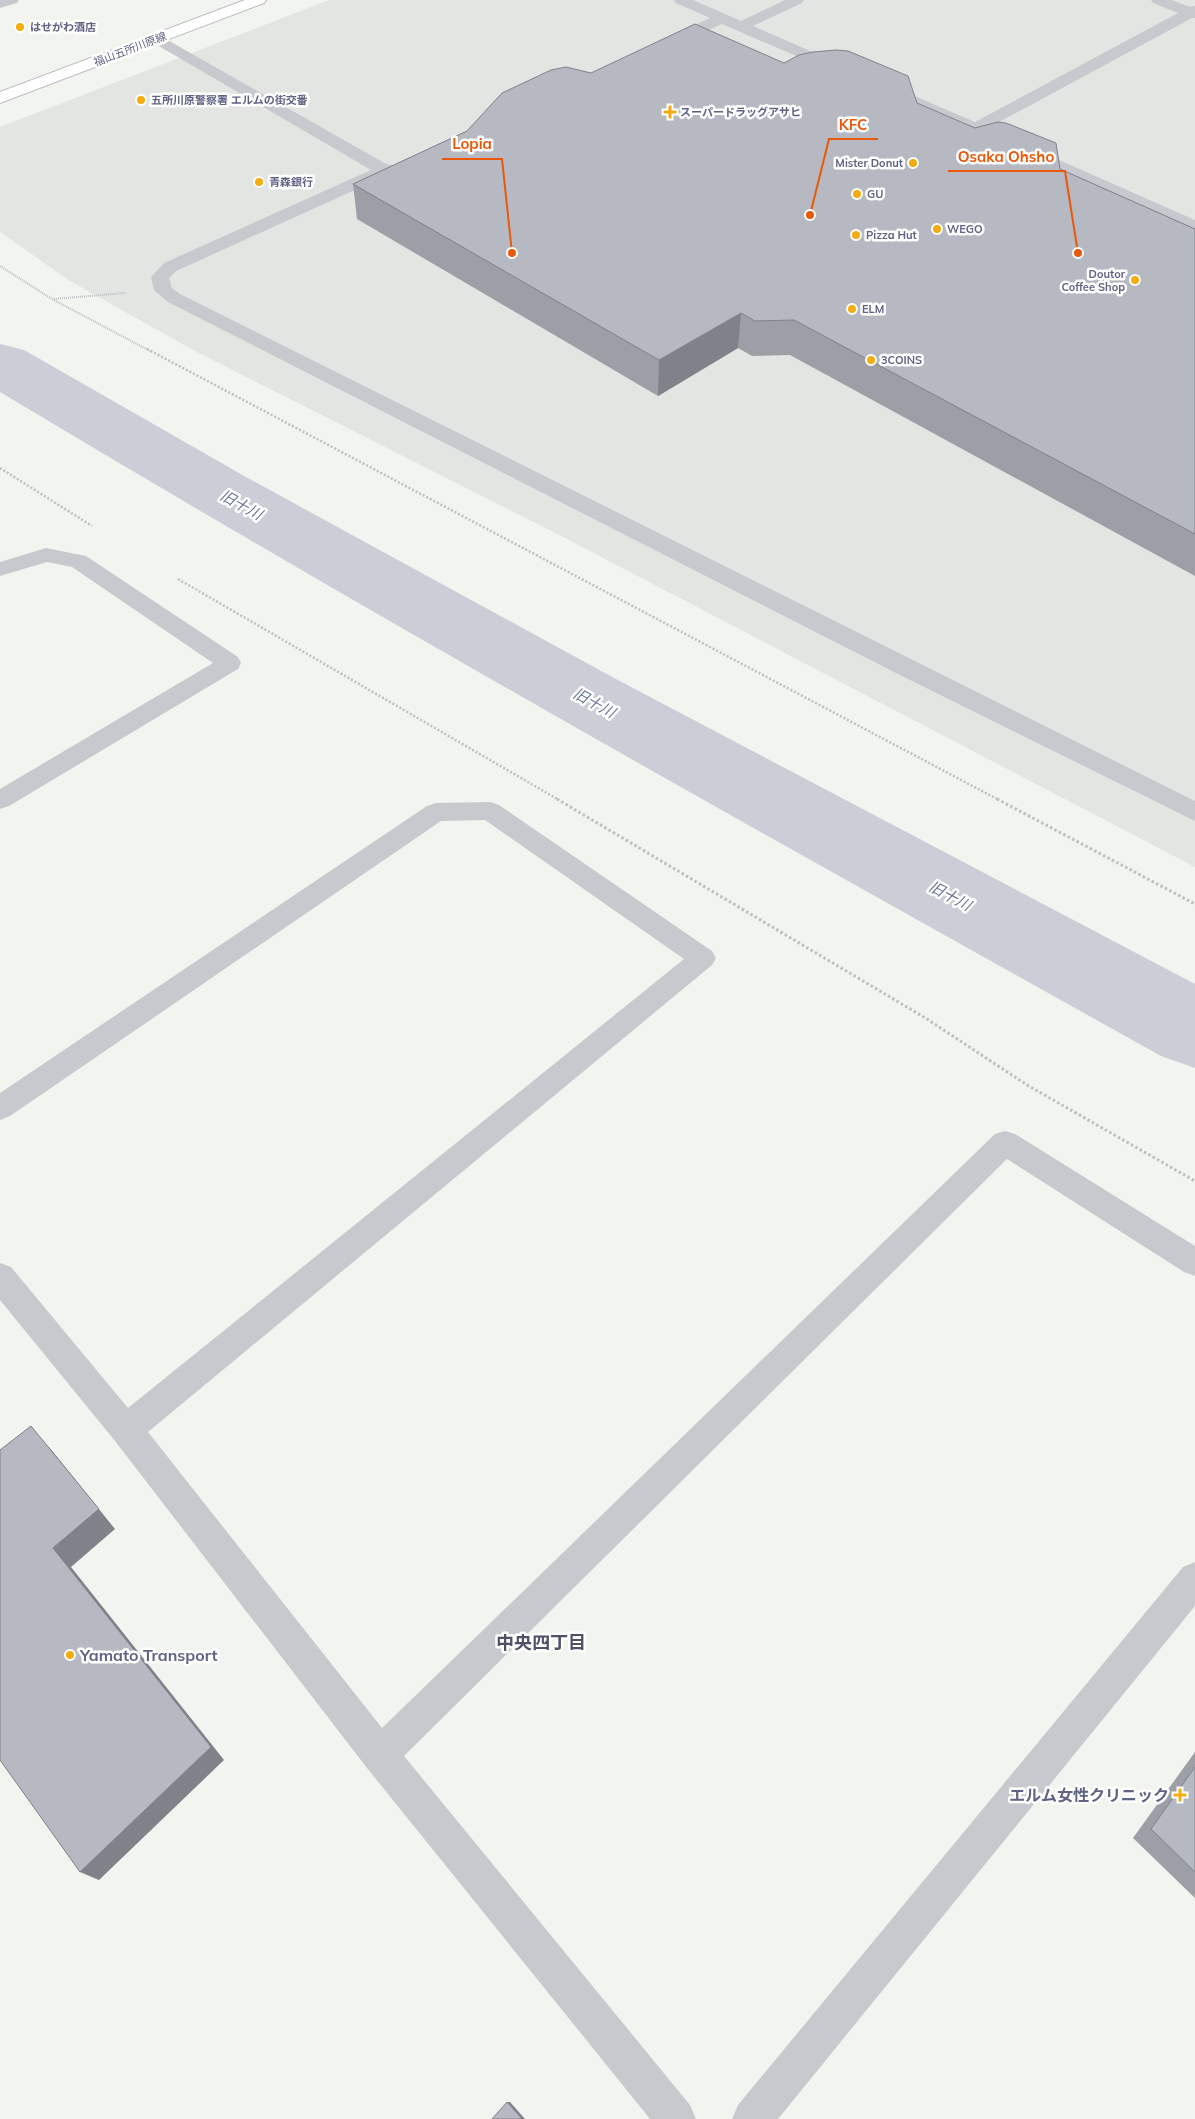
<svg xmlns="http://www.w3.org/2000/svg" width="1195" height="2119" font-family="Mulish,'Noto Sans JP',sans-serif">
<style>
.built{fill:#e3e5e3}
.lines{fill:none;stroke-linecap:round;stroke-linejoin:round}
.river{fill:#cbced6;fill-rule:evenodd}
.major-casing{stroke:#babbc1;stroke-width:2}
.path-far2{stroke:#bebfc2;stroke-width:2;stroke-dasharray:1 1;stroke-linecap:butt}
.path-far1{stroke:#bebfc2;stroke-width:2.5;stroke-dasharray:2 2;stroke-linecap:butt}
.path{stroke:#bebfc2;stroke-width:3;stroke-dasharray:2.5 2.5;stroke-linecap:butt}
.minor{fill:#c8c9ce;fill-rule:evenodd}
.major{fill:#fff;fill-rule:evenodd}
.wall{fill:#9d9fa7}
.shaded-wall{fill:#7f8288}
.building{fill:#b6b9c2;stroke:#7f8288}
.poi-dot{fill:#f4ad10;stroke:#fff;stroke-width:2}
.labels{text-anchor:middle;stroke-width:5;stroke-linejoin:round;paint-order:stroke}
.far-poi-label{font-size:11px;font-weight:bold;fill:#606484;stroke:#fff;text-anchor:start}
.far-street-label{font-size:11px;fill:#606484;stroke:#fff}
.water-label{font-size:15px;font-style:italic;fill:#697697;stroke:#fff}
.near-poi-label{font-size:16px;font-weight:bold;fill:#606484;stroke:#fff;text-anchor:start}
.near-neighbourhood-label{font-size:18px;font-weight:bold;fill:#4f5168;stroke:#fff}
.leader{fill:none;stroke:#e8590c;stroke-width:2}
.callout-dot{fill:#e8590c;stroke:#fff;stroke-width:2}
.callout-label{font-size:15px;text-anchor:middle;font-weight:bold;fill:#e8590c;stroke:#fff;stroke-width:5;stroke-linejoin:round;paint-order:stroke}
</style>
<rect width="100%" height="100%" fill="#f2f4ef"/>
<path class="built" d="M329 0H1195V867L565 538 195 351 70 281 0 232V127Z"/>
<g class="lines">
<path class="river" d="M0 344 24 350 246 477 614 678 1195 984V1068L1161 1056C772 839 383 622 0 392Z"/>
<g class="major-casing">
<path id="major" d="M245 0H266L264 3 0 103V92Z"/>
</g>
<path class="path-far2" d="M0 266 52 299 150 351
M54 299 125 293"/>
<path class="path-far1" d="M147 349 999 800
M0 468 92 526
M178 579 559 800"/>
<path class="path" d="M557 799 927 1019 1027 1085 1195 1181
M997 799 1195 904"/>
<path class="minor" d="M0 0H19L17 3 0 8Z
M674 0H693L741 21 785 0H804L802 3 753 26 845 66 847 69 845 72H833L722 24 674 45H664L661 42 664 39 710 18 676 3Z
M1151 0H1172L1190 7 1195 6V18H1192L988 128 992 132 990 135H978L877 91 875 88 877 85H889L975 122 1178 13 1153 3Z
M157 34 386 164 392 165 394 169 390 174 176 271 169 278 172 288 180 294 1195 801V821L896 673 168 302 154 290 151 277 164 263 371 170 152 42 149 39 152 36Z
M1025 145 1195 220V231L1019 154 1017 150 1019 146Z
M46 548 86 556 238 657 241 663 238 669 9 806 0 809V789L213 663 72 567 47 562 0 576V562Z
M490 802 499 805 712 951 716 958 712 965 148 1432 382 1728 995 1134 1005 1131 1015 1134 1195 1246V1276L1184 1272 1007 1159 404 1756 690 2105 696 2119H650L367 1768 115 1441 0 1300V1263L11 1267 128 1408 684 959 485 820 441 821 10 1116 0 1120V1093L427 806 436 803Z
M1195 1562V1606L778 2119H732L738 2105 1183 1567Z"/>
<use href="#major" class="major"/>
</g>
<path class="wall" d="M784 63 917 103 1060 169 1195 229V576L790 355 752 356 738 348 658 396 357 219 353 184 591 73Z
M1195 1752V1898L1133 1838Z"/>
<path class="shaded-wall" d="M741 313 738 348 658 396 659 360Z
M49 1447 115 1529 71 1567 224 1760 99 1880 80 1872 53 1548Z
M507 2102H510L525 2119H522Z"/>
<path class="building" d="M695 24 784 63 799 55 813 52 836 50 848 51 908 76 917 103 975 128 998 122 1006 123 1056 143 1060 169 1195 229V534L794 320 755 321 741 313 659 360 353 184 467 131 502 93 551 70 566 67 591 73Z
M31 1426 99 1509 53 1548 211 1747 80 1872 0 1760V1450Z
M1195 1767V1872L1151 1829Z
M507 2102 522 2119H492Z"/>
<g class="poi-dot">
<circle cx="20" cy="27" r="5"/>
<circle cx="141" cy="100" r="5"/>
<path d="M667.5 104.5h5v5h5v5h-5v5h-5v-5h-5v-5h5z"/>
<circle cx="913" cy="163" r="5"/>
<circle cx="259" cy="182" r="5"/>
<circle cx="857" cy="194" r="5"/>
<circle cx="937" cy="229" r="5"/>
<circle cx="856" cy="235" r="5"/>
<circle cx="1135" cy="280" r="5"/>
<circle cx="852" cy="309" r="5"/>
<circle cx="871" cy="360" r="5"/>
<circle cx="70" cy="1655" r="5"/>
<path d="M1177.5 1787.5h5v5h5v5h-5v5h-5v-5h-5v-5h5z"/>
</g>
<g class="labels">
<g class="far-poi-label">
<text x="30" y="31">はせがわ酒店</text>
<text x="151" y="104">五所川原警察署 エルムの街交番</text>
<text x="680" y="116">スーパードラッグアサヒ</text>
<text x="903" y="167" text-anchor="end">Mister Donut</text>
<text x="269" y="186">青森銀行</text>
<text x="867" y="198">GU</text>
<text x="947" y="233">WEGO</text>
<text x="866" y="239">Pizza Hut</text>
<text x="1125" y="278" text-anchor="end">Doutor<tspan x="1125" dy="13">Coffee Shop</tspan></text>
<text x="862" y="313">ELM</text>
<text x="881" y="364">3COINS</text>
</g>
<g class="far-street-label">
<text transform="translate(130 49) rotate(-21)" y="4">福山五所川原線</text>
</g>
<g class="water-label">
<text transform="translate(241 505) rotate(29)" y="5">旧十川</text>
<text transform="translate(594 703) rotate(29)" y="5">旧十川</text>
<text transform="translate(950 896) rotate(28)" y="5">旧十川</text>
</g>
<g class="near-poi-label">
<text x="80" y="1661">Yamato Transport</text>
<text x="1169" y="1801" text-anchor="end">エルム女性クリニック</text>
</g>
<g class="near-neighbourhood-label">
<text x="541" y="1649">中央四丁目</text>
</g>
</g>
<path class="leader" d="M810 215L829 139H878M512 253L502 159H442M1078 253L1065 171H948"/>
<g class="callout-dot">
<circle cx="810" cy="215" r="5"/>
<circle cx="512" cy="253" r="5"/>
<circle cx="1078" cy="253" r="5"/>
</g>
<g class="callout-label">
<text x="853" y="130">KFC</text>
<text x="472" y="149">Lopia</text>
<text x="1006" y="162">Osaka Ohsho</text>
</g>
</svg>
